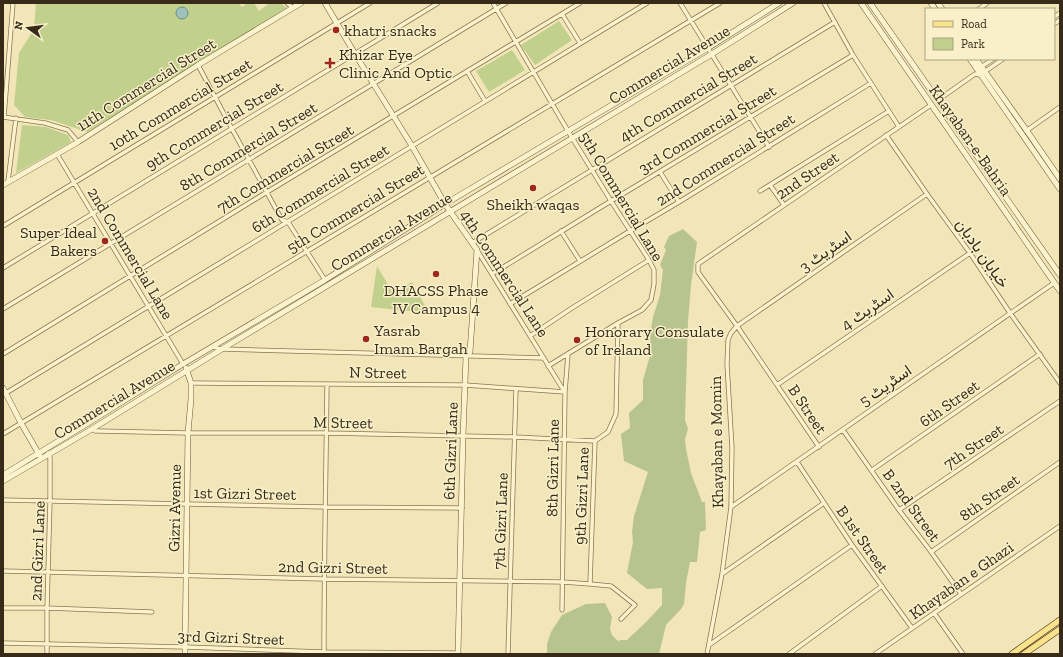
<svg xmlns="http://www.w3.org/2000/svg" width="1063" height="657" font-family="'Zilla Slab',Vazirmatn,serif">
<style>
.green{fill:#c2d08d}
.cemetery{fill:#b8c48d}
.water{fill:#9ec2bb;stroke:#658f89}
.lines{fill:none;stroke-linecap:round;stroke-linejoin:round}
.street-casing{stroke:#8a7552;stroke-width:5}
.secondary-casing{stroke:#6b5636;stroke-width:6}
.primary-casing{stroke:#564228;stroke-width:7}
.street{stroke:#fcf3cd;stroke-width:3.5}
.secondary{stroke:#fcf3cd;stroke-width:5}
.primary{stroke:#fbe38b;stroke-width:5.5}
.poi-dot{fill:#9e281d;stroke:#f9f0c9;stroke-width:1.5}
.labels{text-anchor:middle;stroke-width:3;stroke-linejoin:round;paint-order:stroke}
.poi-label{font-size:16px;fill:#372a19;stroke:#f9f0c9;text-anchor:start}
.street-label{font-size:16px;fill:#372a19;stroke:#f9f0c9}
</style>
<rect width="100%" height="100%" fill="#f2e6b9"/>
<path class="green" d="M36 3H239L242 7 247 3H254L259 11 270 3H281L288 9 87 132 51 120 25 117 14 105 19 53 34 29Z
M559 21 572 40 535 65 521 45Z
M512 50 525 70 489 92 476 71Z
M22 125 46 127 68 135 71 142 16 173Z
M377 266 393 293 412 282 428 311H406L371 307Z"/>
<path class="cemetery" d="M683 229 697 242 691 285 688 321 685 420 688 429 685 439 686 449 691 473 702 502H705L706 530 700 532 697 562H690L686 583 684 604 681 609 666 625 659 654H547V644L551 632 562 615 586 604 605 603 612 617 610 629 612 635 618 641 621 640H627L646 622 662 605V588L647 589 627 573 633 542 632 532 634 516 648 472 624 461 621 434 630 428 629 413 643 400V380L651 352 650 335 653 317 660 295 663 270 660 265 666 250 664 247 669 236Z"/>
<path class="water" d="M176 13a6 6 0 1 1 12 0a6 6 0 1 1-12 0Z"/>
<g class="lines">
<g class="street-casing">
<path id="street" d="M287 3 293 8
M493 3 568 131 611 201 649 260 654 270V284L651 300 642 310 618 323 548 366
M680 3 769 147
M824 3 853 55 899 127
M979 9 987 3
M562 14 580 43
M1054 17 1060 13
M1054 24 1060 20
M198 65 232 129 282 220 288 222 325 280
M981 67 993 59
M467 71 485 101
M938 100 975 74 980 75 1003 59
M3 117 45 123 68 130 78 142
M4 117 13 3
M1026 131 1060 107
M886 135 927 194 970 253 1010 313 1060 383
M57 154 183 364
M660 172 679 202
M8 181 16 118
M770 185 784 205
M760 191 889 111
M3 226 370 3
M561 231 580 261
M472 243 835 22
M477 250 564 391
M3 268 438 3
M492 274 611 201 853 55
M510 304 630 231 679 202 871 83
M3 309 506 3
M530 336 572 308 649 260
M212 347 222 349 544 358
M3 354 267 192 580 3
M191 383 465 385 565 392
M777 385 970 253
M6 393 647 3
M92 429 95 431H98L188 433H327L515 437 595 441
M843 430 899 510 929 549 961 594
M3 434 720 3
M595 441 608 432 616 414 618 323
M819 447 737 326 698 272V264L931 105
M797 462 852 545 912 628
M872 470 1040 354
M3 500 326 507 462 508
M731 507 1054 283
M899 510 1060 401
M931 552 1060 462
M3 571 324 579 563 582 590 584 611 586 635 605 621 619
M722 574 824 503
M590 584 595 441
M3 608H47L152 612
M562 610 565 392 568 354
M934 613 963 654
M3 643 185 647 324 652 458 653
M709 645 852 545
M324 653C324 563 326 473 327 384
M47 654V608L50 501V457L48 453
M508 654 516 389
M707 654 722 574 731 507 732 448 727 364 728 340 731 333 737 326 927 194
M789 654 882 586
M875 654 1060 526"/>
</g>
<g class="secondary-casing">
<path id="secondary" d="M325 3 355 54 412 146 445 204 477 250 470 352 466 356 463 436 458 654
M861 3 1060 291
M870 3 1060 275
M931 3 935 9
M938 3 942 9
M970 59 1060 189
M976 59 1027 131 1060 179
M3 185 78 142 198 65 301 3
M3 388 21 423 40 456
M3 475 88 423 183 364 325 280 445 204 708 48 779 3
M3 481 92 429 222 349 712 54 793 3
M185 654 187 504 188 433 191 399V383L186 368"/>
</g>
<g class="primary-casing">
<path id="primary" d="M1012 654 1060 620
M1024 654 1060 629"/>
</g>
<use href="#street" class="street"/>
<use href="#secondary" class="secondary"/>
<use href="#primary" class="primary"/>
</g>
<g class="poi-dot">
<circle cx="336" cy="30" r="4"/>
<path d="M328 57h4v4h4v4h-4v4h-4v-4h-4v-4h4z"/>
<circle cx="533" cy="188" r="4"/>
<circle cx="105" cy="241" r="4"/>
<circle cx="436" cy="274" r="4"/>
<circle cx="366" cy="339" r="4"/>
<circle cx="577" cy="340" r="4"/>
</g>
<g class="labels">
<g class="poi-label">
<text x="344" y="36">khatri snacks</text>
<text x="339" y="60">Khizar Eye<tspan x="339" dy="18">Clinic And Optic</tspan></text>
<text x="533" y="210" text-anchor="middle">Sheikh waqas</text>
<text x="97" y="238" text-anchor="end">Super Ideal<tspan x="97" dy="18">Bakers</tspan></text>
<text x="436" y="296" text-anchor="middle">DHACSS Phase<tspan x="436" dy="18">IV Campus 4</tspan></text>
<text x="374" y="336">Yasrab<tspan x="374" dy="18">Imam Bargah</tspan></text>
<text x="585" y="337">Honorary Consulate<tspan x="585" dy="18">of Ireland</tspan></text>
</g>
<g class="street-label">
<text transform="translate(669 64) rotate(-31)" y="6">Commercial Avenue</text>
<text transform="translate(146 84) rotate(-32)" y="6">11th Commercial Street</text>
<text transform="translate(688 97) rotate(-31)" y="6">4th Commercial Street</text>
<text transform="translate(180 104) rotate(-31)" y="6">10th Commercial Street</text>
<text transform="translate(214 125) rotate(-31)" y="6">9th Commercial Street</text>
<text transform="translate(707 129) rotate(-31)" y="6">3rd Commercial Street</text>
<text transform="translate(971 140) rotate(55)" y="6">Khayaban-e-Bahria</text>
<text transform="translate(248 146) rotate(-31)" y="6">8th Commercial Street</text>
<text transform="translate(725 159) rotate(-32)" y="6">2nd Commercial Street</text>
<text transform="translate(285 168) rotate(-31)" y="6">7th Commercial Street</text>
<text transform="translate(807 175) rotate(-34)" y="6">2nd Street</text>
<text transform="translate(320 188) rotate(-31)" y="6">6th Commercial Street</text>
<text transform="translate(622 196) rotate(59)" y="6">5th Commercial Lane</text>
<text transform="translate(355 208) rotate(-31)" y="6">5th Commercial Street</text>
<text transform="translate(391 231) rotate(-31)" y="6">Commercial Avenue</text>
<text transform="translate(825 251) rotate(-35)" y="6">اسٹریٹ 3</text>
<text transform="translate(131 253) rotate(59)" y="6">2nd Commercial Lane</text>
<text transform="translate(983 253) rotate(55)" y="6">خیابان بادبان</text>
<text transform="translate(505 273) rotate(57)" y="6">4th Commercial Lane</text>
<text transform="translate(867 309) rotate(-35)" y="6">اسٹریٹ 4</text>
<text transform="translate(378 372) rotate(1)" y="6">N Street</text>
<text transform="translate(885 385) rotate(-35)" y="6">اسٹریٹ 5</text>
<text transform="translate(114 399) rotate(-31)" y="6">Commercial Avenue</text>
<text transform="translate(949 403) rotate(-35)" y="6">6th Street</text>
<text transform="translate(808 409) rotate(56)" y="6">B Street</text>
<text transform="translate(343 422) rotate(1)" y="6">M Street</text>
<text transform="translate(716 442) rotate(-91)" y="6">Khayaban e Momin</text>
<text transform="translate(973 446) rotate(-34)" y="6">7th Street</text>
<text transform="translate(450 451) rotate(-88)" y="6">6th Gizri Lane</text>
<text transform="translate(552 468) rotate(-89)" y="6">8th Gizri Lane</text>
<text transform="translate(245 493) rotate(1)" y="6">1st Gizri Street</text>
<text transform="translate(581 496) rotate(-88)" y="6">9th Gizri Lane</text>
<text transform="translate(989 497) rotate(-35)" y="6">8th Street</text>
<text transform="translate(912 505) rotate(54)" y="6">B 2nd Street</text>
<text transform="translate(174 508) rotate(-89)" y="6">Gizri Avenue</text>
<text transform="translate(500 521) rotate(-88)" y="6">7th Gizri Lane</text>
<text transform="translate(863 539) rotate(55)" y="6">B 1st Street</text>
<text transform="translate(37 551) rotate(-88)" y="6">2nd Gizri Lane</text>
<text transform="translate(333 567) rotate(1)" y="6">2nd Gizri Street</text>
<text transform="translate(961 580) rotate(-35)" y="6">Khayaban e Ghazi</text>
<text transform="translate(231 637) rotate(2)" y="6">3rd Gizri Street</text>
</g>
</g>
<rect width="1063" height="657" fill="none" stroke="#372a19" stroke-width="8"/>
<rect x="925" y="8" width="130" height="52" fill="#f9f0c9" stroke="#aba183"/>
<rect x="933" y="21" width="20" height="6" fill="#fbe38b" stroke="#aba183"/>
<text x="961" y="28" font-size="12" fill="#372a19">Road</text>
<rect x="933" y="38" width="20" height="12" fill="#c2d08d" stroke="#aba183"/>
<text x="961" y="48" font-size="12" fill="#372a19">Park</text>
<g transform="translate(28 28) rotate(284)" stroke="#f9f0c9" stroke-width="3" paint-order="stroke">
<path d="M0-3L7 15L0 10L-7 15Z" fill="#372a19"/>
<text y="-6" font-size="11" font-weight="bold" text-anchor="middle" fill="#372a19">N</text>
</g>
</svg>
